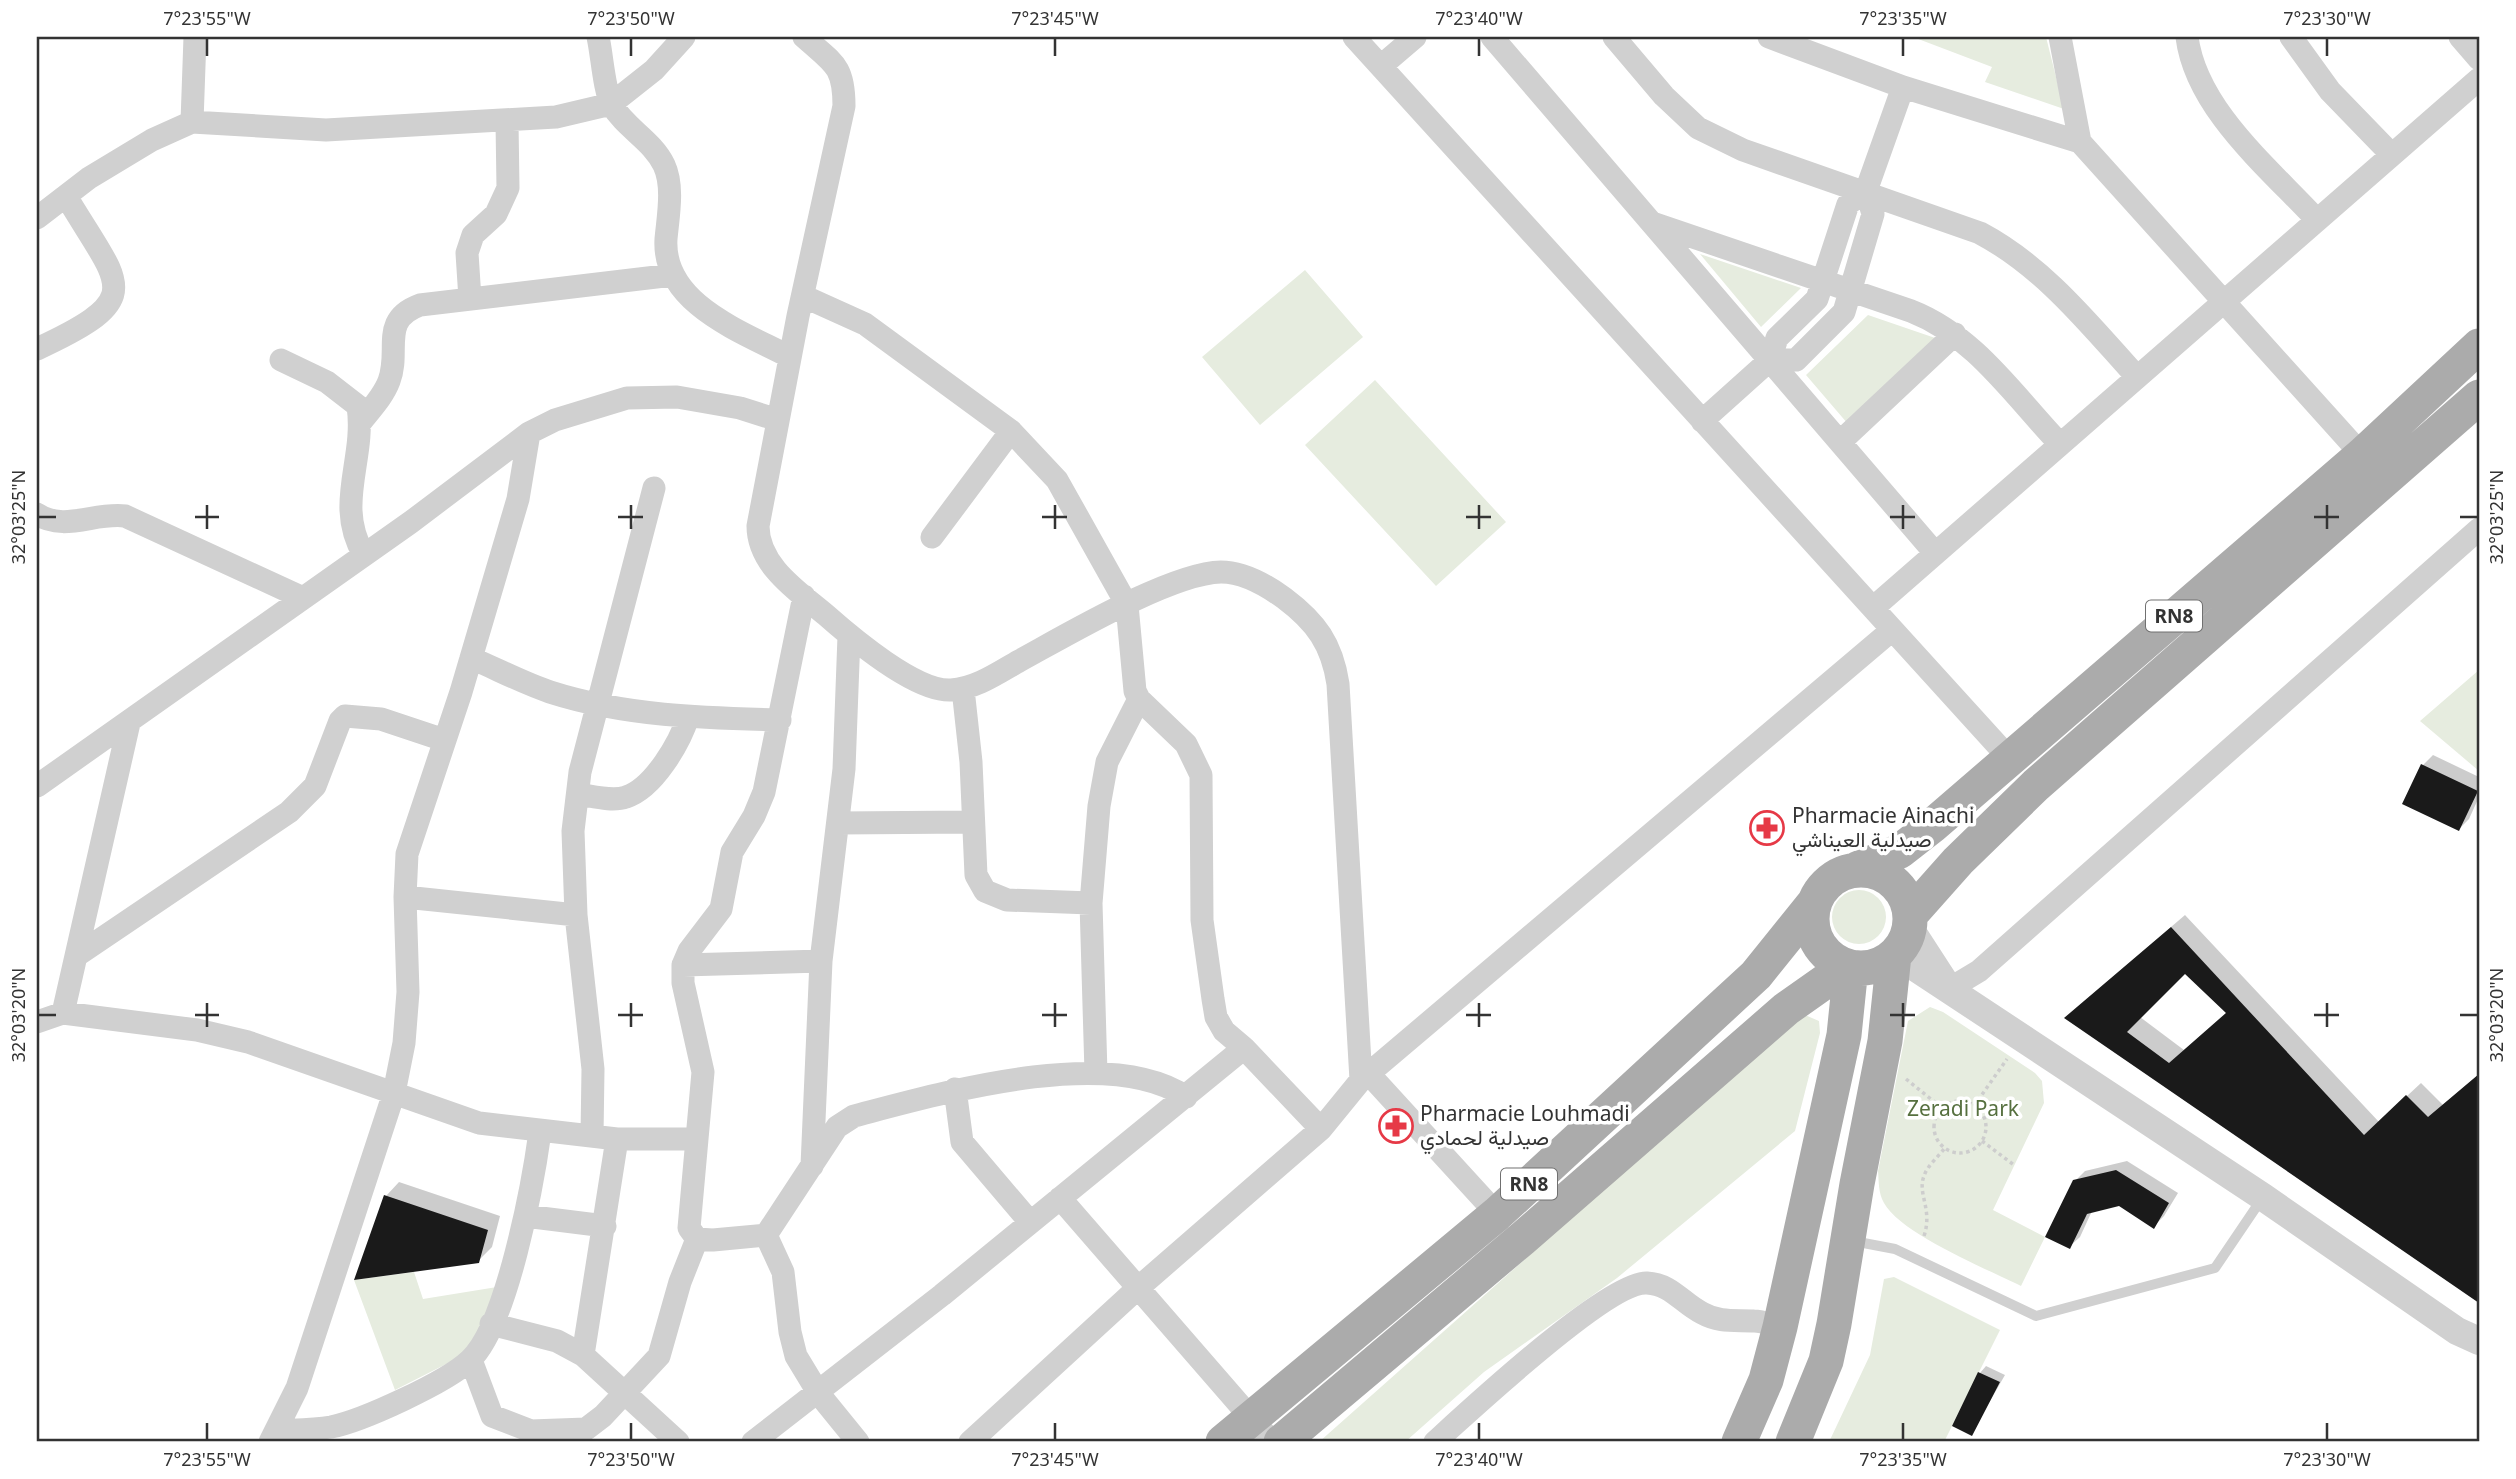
<svg xmlns="http://www.w3.org/2000/svg" width="2516" height="1479" font-family="'Noto Sans',Vazirmatn,sans-serif">
<style>
.green{fill:#e6ecdf}
.shadow{fill:#0003;fill-rule:evenodd}
.building{fill:#1a1a1a;fill-rule:evenodd}
.lines{fill:none;stroke-linecap:round;stroke-linejoin:round}
.path{stroke:#cdcdcd;stroke-width:3.5;stroke-dasharray:3.5 3.5;stroke-linecap:butt}
.service{stroke:#d0d0d0;stroke-width:10}
.minor{stroke:#d0d0d0;stroke-width:23}
.tertiary{stroke:#d0d0d0;stroke-width:28}
.primary{stroke:#ababab;stroke-width:35}
.ticks{fill:none;stroke:#333;stroke-width:2.5}
.labels{text-anchor:middle;stroke-width:7;stroke-linejoin:round;paint-order:stroke}
.shield{fill:#fff;stroke:#707070;stroke-width:2}
.shield-label{font-size:19px;font-weight:bold;fill:#333}
.poi-label{font-size:21px;fill:#333;stroke:#fff;text-anchor:start}
.park-label{font-size:21px;fill:#56703f;stroke:#fff}
.neatline{fill:none;stroke:#333;stroke-width:2.5}
.ticks-label{font-size:18px;text-anchor:middle;fill:#333}
</style>
<rect width="100%" height="100%" fill="#fff"/>
<path class="green" d="M1913 37H2046L2064 109 1985 82 1992 67Z
M1700 254 1801 288 1761 327Z
M1305 270 1363 337 1260 425 1202 357Z
M1868 315 1941 340 1848 424 1806 375Z
M1375 380 1506 522 1436 586 1305 445Z
M2479 670V771L2420 721Z
M1832 917a27 27 0 1 1 54 0a27 27 0 1 1-54 0Z
M1930 1007 1943 1012 2035 1073 2042 1081 2044 1103 1993 1210 2045 1237 2021 1286C1987 1269 1901 1234 1884 1203 1878 1192 1879 1182 1878 1171L1908 1021Z
M1805 1015 1819 1021 1820 1033 1795 1131 1617 1278 1484 1372 1405 1442H1319L1798 1017Z
M414 1272 423 1299 497 1287 477 1339 456 1359 395 1390 354 1280Z
M1894 1277 2000 1330 1944 1442H1829L1870 1355 1884 1279Z"/>
<path class="shadow" d="M2433 755 2479 777V797L2469 819 2459 829 2423 765Z
M2185 915 2379 1122 2421 1083 2443 1105 2479 1074V1301L2080 1005ZM2185 972 2227 1012 2184 1050 2140 1017Z
M2127 1161 2178 1193 2164 1216 2154 1226 2120 1204 2092 1211 2080 1237 2069 1247 2074 1182 2085 1171Z
M399 1182 500 1216 492 1247 478 1261 386 1196Z
M1986 1366 2005 1375 1971 1434 1980 1373Z"/>
<path class="building" d="M2421 764 2478 791 2459 831 2402 804Z
M2171 927 2364 1135 2406 1095 2428 1117 2479 1074V1303L2064 1018ZM2185 974 2226 1013 2169 1063 2127 1032Z
M2116 1170 2169 1203 2154 1229 2119 1206 2087 1214 2070 1249 2045 1237 2073 1180Z
M384 1195 488 1230 479 1263 354 1280Z
M1978 1372 2000 1382 1972 1436 1952 1426Z"/>
<g class="lines">
<path class="path" d="M1906 1079 1942 1108
M1934 1127a26 26 0 1 1 52 0a26 26 0 1 1-52 0Z
M1974 1106 2007 1059
M1982 1141 2014 1165
M1924 1236C1933 1209 1917 1194 1924 1176 1927 1166 1938 1157 1944 1149"/>
<path class="service" d="M1853 1241 1895 1249 2036 1316 2215 1268 2263 1197"/>
<path class="minor" d="M598 37C602 54 604 91 612 105 625 128 652 140 664 165 674 186 668 217 666 239 662 304 743 332 790 357
M804 37C833 63 844 65 844 106L798 316 758 526C758 566 799 592 826 615 852 638 916 692 951 690 975 689 998 673 1019 661 1065 636 1171 573 1221 572 1244 572 1266 585 1284 598 1316 622 1332 644 1338 684L1361 1080
M1354 37 2010 759
M1492 37 1935 553
M1614 37 1664 96 1698 128 1743 150 1980 233C2044 267 2089 324 2137 377
M1769 37 1903 87 2080 142 2371 465
M2060 37 2080 142
M2187 37C2196 109 2269 168 2317 220
M2291 37 2330 91 2392 155
M2460 37 2479 59
M1381 66 1415 37
M192 122 195 37
M37 218 89 178 152 140 192 122 326 130 556 117 611 104 654 70 684 37
M1652 223 1911 311C1975 336 2014 396 2060 444
M803 296 865 324 1011 431 1057 480 1127 605 1135 691 1139 699 1186 744 1201 775 1202 920 1213 999 1216 1017 1224 1031 1244 1048
M470 299 467 253 473 235 496 214 508 188 507 122
M37 349C149 297 120 287 66 196
M281 360 327 382 358 406C366 460 334 504 364 555
M1770 360H1796L1844 312 1873 214 1866 191 1903 87
M1702 421 1770 360 1777 338 1817 299 1848 204 1866 191
M360 423C370 410 383 397 389 381 401 350 379 320 420 305L673 275
M1840 442 1955 334
M37 514C64 532 95 512 125 516L303 598
M932 537 1011 431
M804 596 764 792 754 816 732 852 721 909 689 951 683 965V983L703 1072 689 1228 697 1239 713 1240 766 1235 783 1272 790 1332 796 1356 819 1394 858 1442
M1873 608 2479 79
M471 658C497 669 523 683 550 692 625 716 702 718 780 720
M963 689 971 762 976 875 985 891 1007 900 1091 903
M37 786 411 522 529 433 555 420 627 398 677 397 740 408 778 420
M578 794C592 796 612 802 626 797 654 788 680 742 688 717
M838 823 972 822
M405 897 576 915
M76 956 289 812 315 786 340 721 345 716 381 719 444 740
M683 965 821 961
M1949 989 1979 971 2479 529
M63 1013 197 1030 248 1042 479 1123 617 1139H696
M37 1022 63 1013 129 723
M1096 1073 1091 903 1099 806 1107 762 1139 699
M1369 1074 1497 1214
M955 1089 962 1142 1030 1222
M592 1136 593 1069 576 915 573 831 580 772 654 488
M812 1166 821 961 844 769 849 636
M1060 1198 1272 1442
M525 1216 605 1226
M766 1235 837 1127 854 1116C938 1094 1109 1044 1186 1097
M491 1324 557 1341 583 1355 678 1442
M583 1355 617 1139
M471 1360 492 1416 531 1431 586 1429 603 1416 659 1356 680 1282 697 1239
M278 1431C295 1430 313 1430 331 1427 362 1421 447 1382 470 1360 507 1326 533 1183 540 1132
M270 1442 297 1388 394 1093 404 1043 408 992 405 897 407 854 461 692 518 499 529 433
M753 1442 942 1295 1244 1048 1321 1129
M970 1442 1138 1288 1321 1129 1361 1080 1892 630
M1435 1442C1469 1411 1609 1281 1647 1283 1671 1284 1682 1303 1702 1313 1720 1323 1734 1320 1754 1321 1762 1321 1772 1325 1780 1327"/>
<path class="tertiary" d="M1909 927 1944 981
M1895 954 2263 1197 2457 1331 2479 1341"/>
<path class="primary" d="M1857 869 1900 851 1932 826 2362 455 2479 346
M1812 919a49 49 0 1 1 98 0a49 49 0 1 1-98 0Z
M1910 915 1958 861 2036 785 2479 397
M1223 1442 1497 1214 1756 975 1814 903
M1281 1442 1522 1239 1786 1009 1847 966
M1739 1442 1766 1380 1780 1327 1844 1035 1851 967
M1793 1442 1826 1361 1834 1324 1857 1184 1885 1041 1894 955"/>
</g>
<path class="ticks" d="M207 38V56M631 38V56M1055 38V56M1479 38V56M1903 38V56M2327 38V56M207 505V529M631 505V529M1055 505V529M1479 505V529M1903 505V529M2327 505V529M38 517H56M195 517H219M618 517H643M1042 517H1067M1466 517H1491M1890 517H1915M2314 517H2339M2460 517H2478M207 1003V1027M631 1003V1027M1055 1003V1027M1479 1003V1027M1903 1003V1027M2327 1003V1027M38 1015H56M195 1015H219M618 1015H643M1042 1015H1067M1466 1015H1491M1890 1015H1915M2314 1015H2339M2460 1015H2478M207 1423V1440M631 1423V1440M1055 1423V1440M1479 1423V1440M1903 1423V1440M2327 1423V1440"/>
<defs>
<g id="pharmacy-ring" transform="scale(1.75)"><circle r="9.5" fill="#fff" stroke="#e63946" stroke-width="1.5"/><path d="M-2-6h4v4h4v4h-4v4h-4v-4h-4v-4h4Z" fill="#e63946"/></g>
</defs>
<g fill-rule="evenodd">
<use href="#pharmacy-ring" x="1767" y="828"/>
<use href="#pharmacy-ring" x="1396" y="1126"/>
</g>
<g class="labels">
<g class="shield">
<rect x="2146" y="600.5" width="56" height="31" rx="5"/>
<rect x="1501" y="1168.5" width="56" height="31" rx="5"/>
</g>
<g class="shield-label">
<text x="2174" y="623">RN8</text>
<text x="1529" y="1191">RN8</text>
</g>
<g class="poi-label">
<text x="1792" y="823">Pharmacie Ainachi<tspan x="1792" dy="24">صيدلية العيناشي</tspan></text>
<text x="1420" y="1121">Pharmacie Louhmadi<tspan x="1420" dy="24">صيدلية لحمادي</tspan></text>
</g>
<g class="park-label">
<text x="1963" y="1116">Zeradi Park</text>
</g>
</g>
<rect width="2516" height="1479" fill="none" stroke="#ffffff" stroke-width="77"/>
<rect x="38" y="38" width="2440" height="1402" class="neatline"/>
<g class="ticks-label">
<text x="207" y="25">7°23'55"W</text>
<text x="631" y="25">7°23'50"W</text>
<text x="1055" y="25">7°23'45"W</text>
<text x="1479" y="25">7°23'40"W</text>
<text x="1903" y="25">7°23'35"W</text>
<text x="2327" y="25">7°23'30"W</text>
<text transform="translate(19 517) rotate(-90)" y="6">32°03'25"N</text>
<text transform="translate(2497 517) rotate(-90)" y="6">32°03'25"N</text>
<text transform="translate(19 1015) rotate(-90)" y="6">32°03'20"N</text>
<text transform="translate(2497 1015) rotate(-90)" y="6">32°03'20"N</text>
<text x="207" y="1466">7°23'55"W</text>
<text x="631" y="1466">7°23'50"W</text>
<text x="1055" y="1466">7°23'45"W</text>
<text x="1479" y="1466">7°23'40"W</text>
<text x="1903" y="1466">7°23'35"W</text>
<text x="2327" y="1466">7°23'30"W</text>
</g>
</svg>
